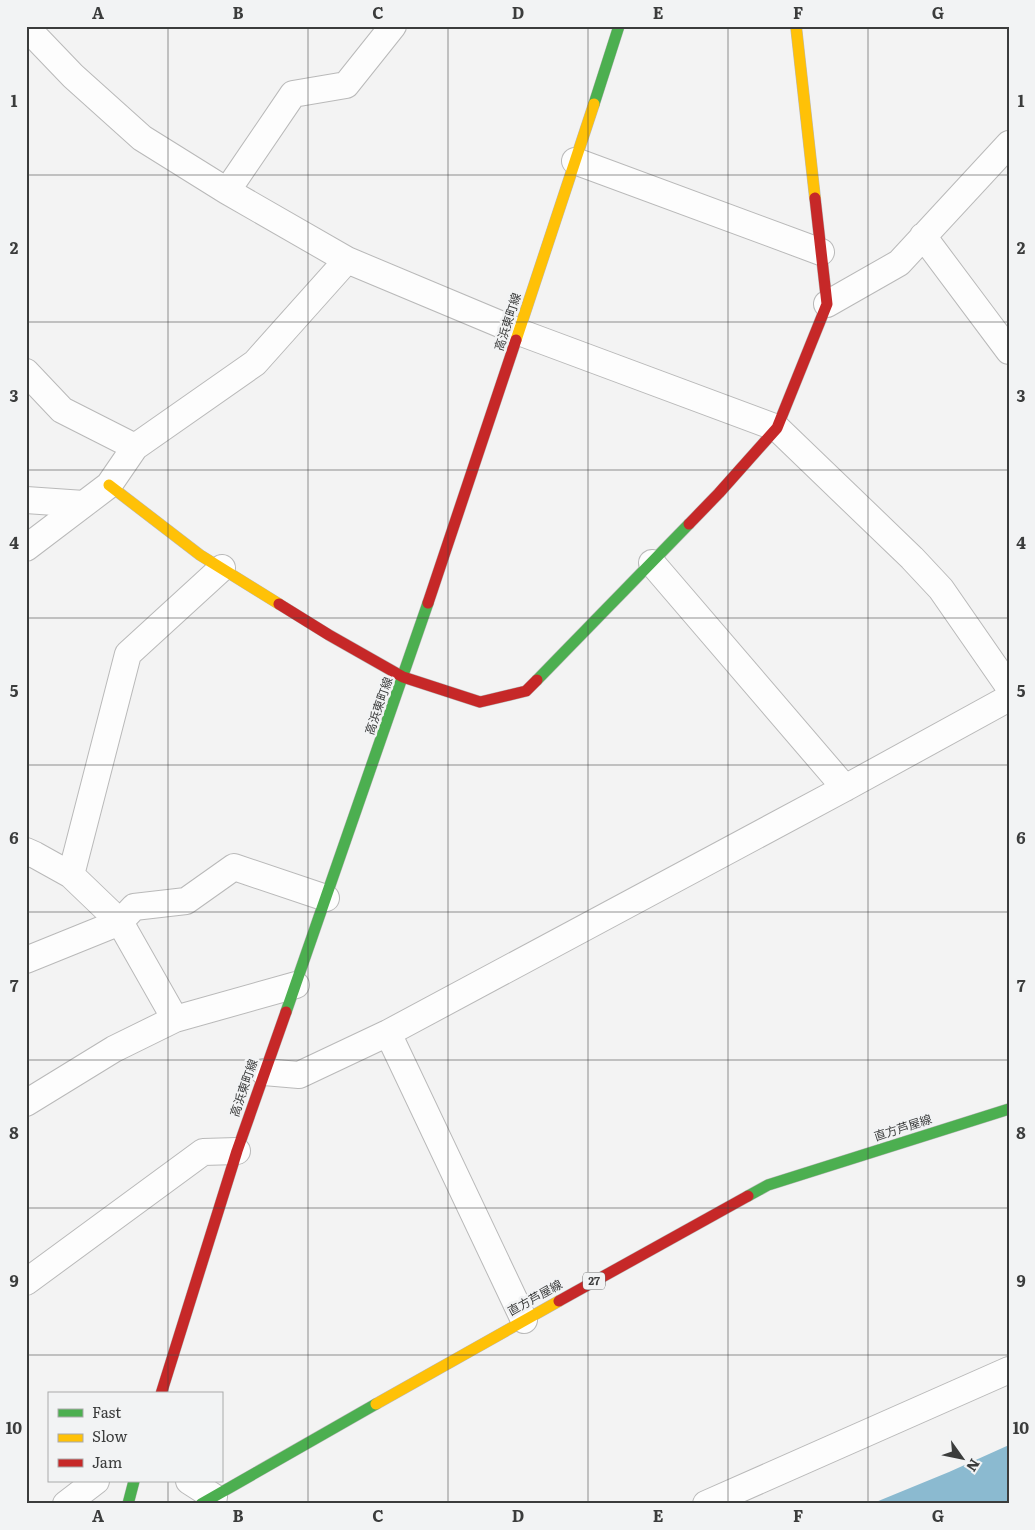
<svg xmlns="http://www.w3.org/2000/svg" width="1035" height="1530" font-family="Literata,'Noto Sans JP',serif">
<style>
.water{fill:#8bbad0}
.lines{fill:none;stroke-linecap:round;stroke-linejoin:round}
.street-casing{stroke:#b9b9b9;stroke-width:28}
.fast-casing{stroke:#b9b9b9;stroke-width:12}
.slow-casing{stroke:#b9b9b9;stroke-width:12}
.jam-casing{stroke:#b9b9b9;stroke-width:12}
.street{stroke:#fdfdfd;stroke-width:26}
.fast{stroke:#4caf50;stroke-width:11}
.slow{stroke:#ffc107;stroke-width:11}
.jam{stroke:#c62828;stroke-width:11}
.grid{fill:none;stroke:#3b3c3c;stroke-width:1;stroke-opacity:0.55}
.labels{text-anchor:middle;stroke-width:5;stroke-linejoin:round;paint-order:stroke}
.shield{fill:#f2f3f4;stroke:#727373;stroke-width:1}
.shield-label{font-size:11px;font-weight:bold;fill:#3b3c3c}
.street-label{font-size:12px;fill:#3b3c3c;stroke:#f2f3f4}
.neatline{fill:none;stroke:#3b3c3c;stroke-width:2}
.grid-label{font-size:16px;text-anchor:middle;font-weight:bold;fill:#3b3c3c}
</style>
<rect width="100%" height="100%" fill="#f3f3f3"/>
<path class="water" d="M1009 1445V1504H871L949 1472Z"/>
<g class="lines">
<g class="street-casing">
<path id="street" d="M26 27 73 76 142 138 227 191 347 260 519 332 777 428 912 558 941 589 1009 687
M575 161 821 252
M227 191 293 94 346 85 393 26
M923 236 1009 351
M827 304 899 263 1009 144
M26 372 62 410 135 447
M26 500 84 504
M26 548 109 485 135 447 255 363 347 260
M652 563 845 788
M26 851 35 855 71 875 120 922 175 1019
M71 875 128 654 222 568
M26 960 120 922 134 907 186 901 234 867 326 898
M388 1033 524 1320
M264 1072 299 1075 388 1033 845 788 1009 698
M26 1103 114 1049 175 1019 296 985
M26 1282 203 1152 237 1151
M189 1481 214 1497
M66 1504 96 1481
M706 1504 1009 1370"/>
</g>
<g class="fast-casing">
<path id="fast" d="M594 104 619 26
M537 680 689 524
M286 1012 428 603
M748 1196 768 1185 1009 1109
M128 1504 134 1481
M201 1504 376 1404"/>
</g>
<g class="slow-casing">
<path id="slow" d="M796 26 815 198
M516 340 594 104
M109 485 200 555 279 604
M376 1404 559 1301"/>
</g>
<g class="jam-casing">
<path id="jam" d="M689 524 719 493 777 428 827 304 815 198
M428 603 516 340
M279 604 329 635 403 677 480 702 526 691 537 680
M559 1301 748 1196
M161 1394 237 1151 286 1012"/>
</g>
<use href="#street" class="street"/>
<use href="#fast" class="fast"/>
<use href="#slow" class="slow"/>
<use href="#jam" class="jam"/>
</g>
<path class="grid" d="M168 26V1394M308 26V1504M448 26V1504M588 26V1504M728 26V1504M868 26V1504M26 175H1009M26 322H1009M26 470H1009M26 618H1009M26 765H1009M26 912H1009M26 1060H1009M26 1208H1009M26 1355H1009M168 1481V1504"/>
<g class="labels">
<rect class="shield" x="583" y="1272.5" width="22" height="17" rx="4"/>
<g class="shield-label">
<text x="594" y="1285">27</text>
</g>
<g class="street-label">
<text transform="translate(508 322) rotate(-72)" y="4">高浜東町線</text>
<text transform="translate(379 706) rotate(-71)" y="4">高浜東町線</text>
<text transform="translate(244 1088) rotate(-71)" y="4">高浜東町線</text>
<text transform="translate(903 1128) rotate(-18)" y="4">直方芦屋線</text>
<text transform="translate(535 1298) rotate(-29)" y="4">直方芦屋線</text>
</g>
</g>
<rect width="1035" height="1530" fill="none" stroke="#f2f3f4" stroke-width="55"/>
<rect x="48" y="1392" width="175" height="90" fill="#f2f3f4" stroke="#a9aaaa"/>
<rect x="58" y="1409" width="25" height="8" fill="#4caf50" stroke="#a9aaaa"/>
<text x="92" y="1418" font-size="15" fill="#3b3c3c">Fast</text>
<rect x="58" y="1434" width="25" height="8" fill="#ffc107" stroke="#a9aaaa"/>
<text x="92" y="1442" font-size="15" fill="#3b3c3c">Slow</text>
<rect x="58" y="1459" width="25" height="8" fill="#c62828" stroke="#a9aaaa"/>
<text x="92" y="1468" font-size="15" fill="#3b3c3c">Jam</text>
<g transform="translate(962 1458) rotate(123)" stroke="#f2f3f4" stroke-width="4" paint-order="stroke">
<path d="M0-4L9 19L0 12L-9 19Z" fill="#3b3c3c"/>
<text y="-8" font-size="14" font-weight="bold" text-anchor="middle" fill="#3b3c3c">N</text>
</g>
<rect x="28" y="28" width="980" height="1474" class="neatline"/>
<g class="grid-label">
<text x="98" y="19">A</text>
<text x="238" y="19">B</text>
<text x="378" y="19">C</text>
<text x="518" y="19">D</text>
<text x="658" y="19">E</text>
<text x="798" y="19">F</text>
<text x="938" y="19">G</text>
<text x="14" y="107">1</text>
<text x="1021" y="107">1</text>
<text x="14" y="254">2</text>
<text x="1021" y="254">2</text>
<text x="14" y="402">3</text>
<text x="1021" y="402">3</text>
<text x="14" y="549">4</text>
<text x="1021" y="549">4</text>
<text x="14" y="697">5</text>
<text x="1021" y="697">5</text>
<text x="14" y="844">6</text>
<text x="1021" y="844">6</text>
<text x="14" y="992">7</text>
<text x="1021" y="992">7</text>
<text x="14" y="1139">8</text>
<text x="1021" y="1139">8</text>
<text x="14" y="1287">9</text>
<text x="1021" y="1287">9</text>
<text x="14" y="1434">10</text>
<text x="1021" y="1434">10</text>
<text x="98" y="1522">A</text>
<text x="238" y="1522">B</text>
<text x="378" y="1522">C</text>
<text x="518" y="1522">D</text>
<text x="658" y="1522">E</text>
<text x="798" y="1522">F</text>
<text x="938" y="1522">G</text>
</g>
</svg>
